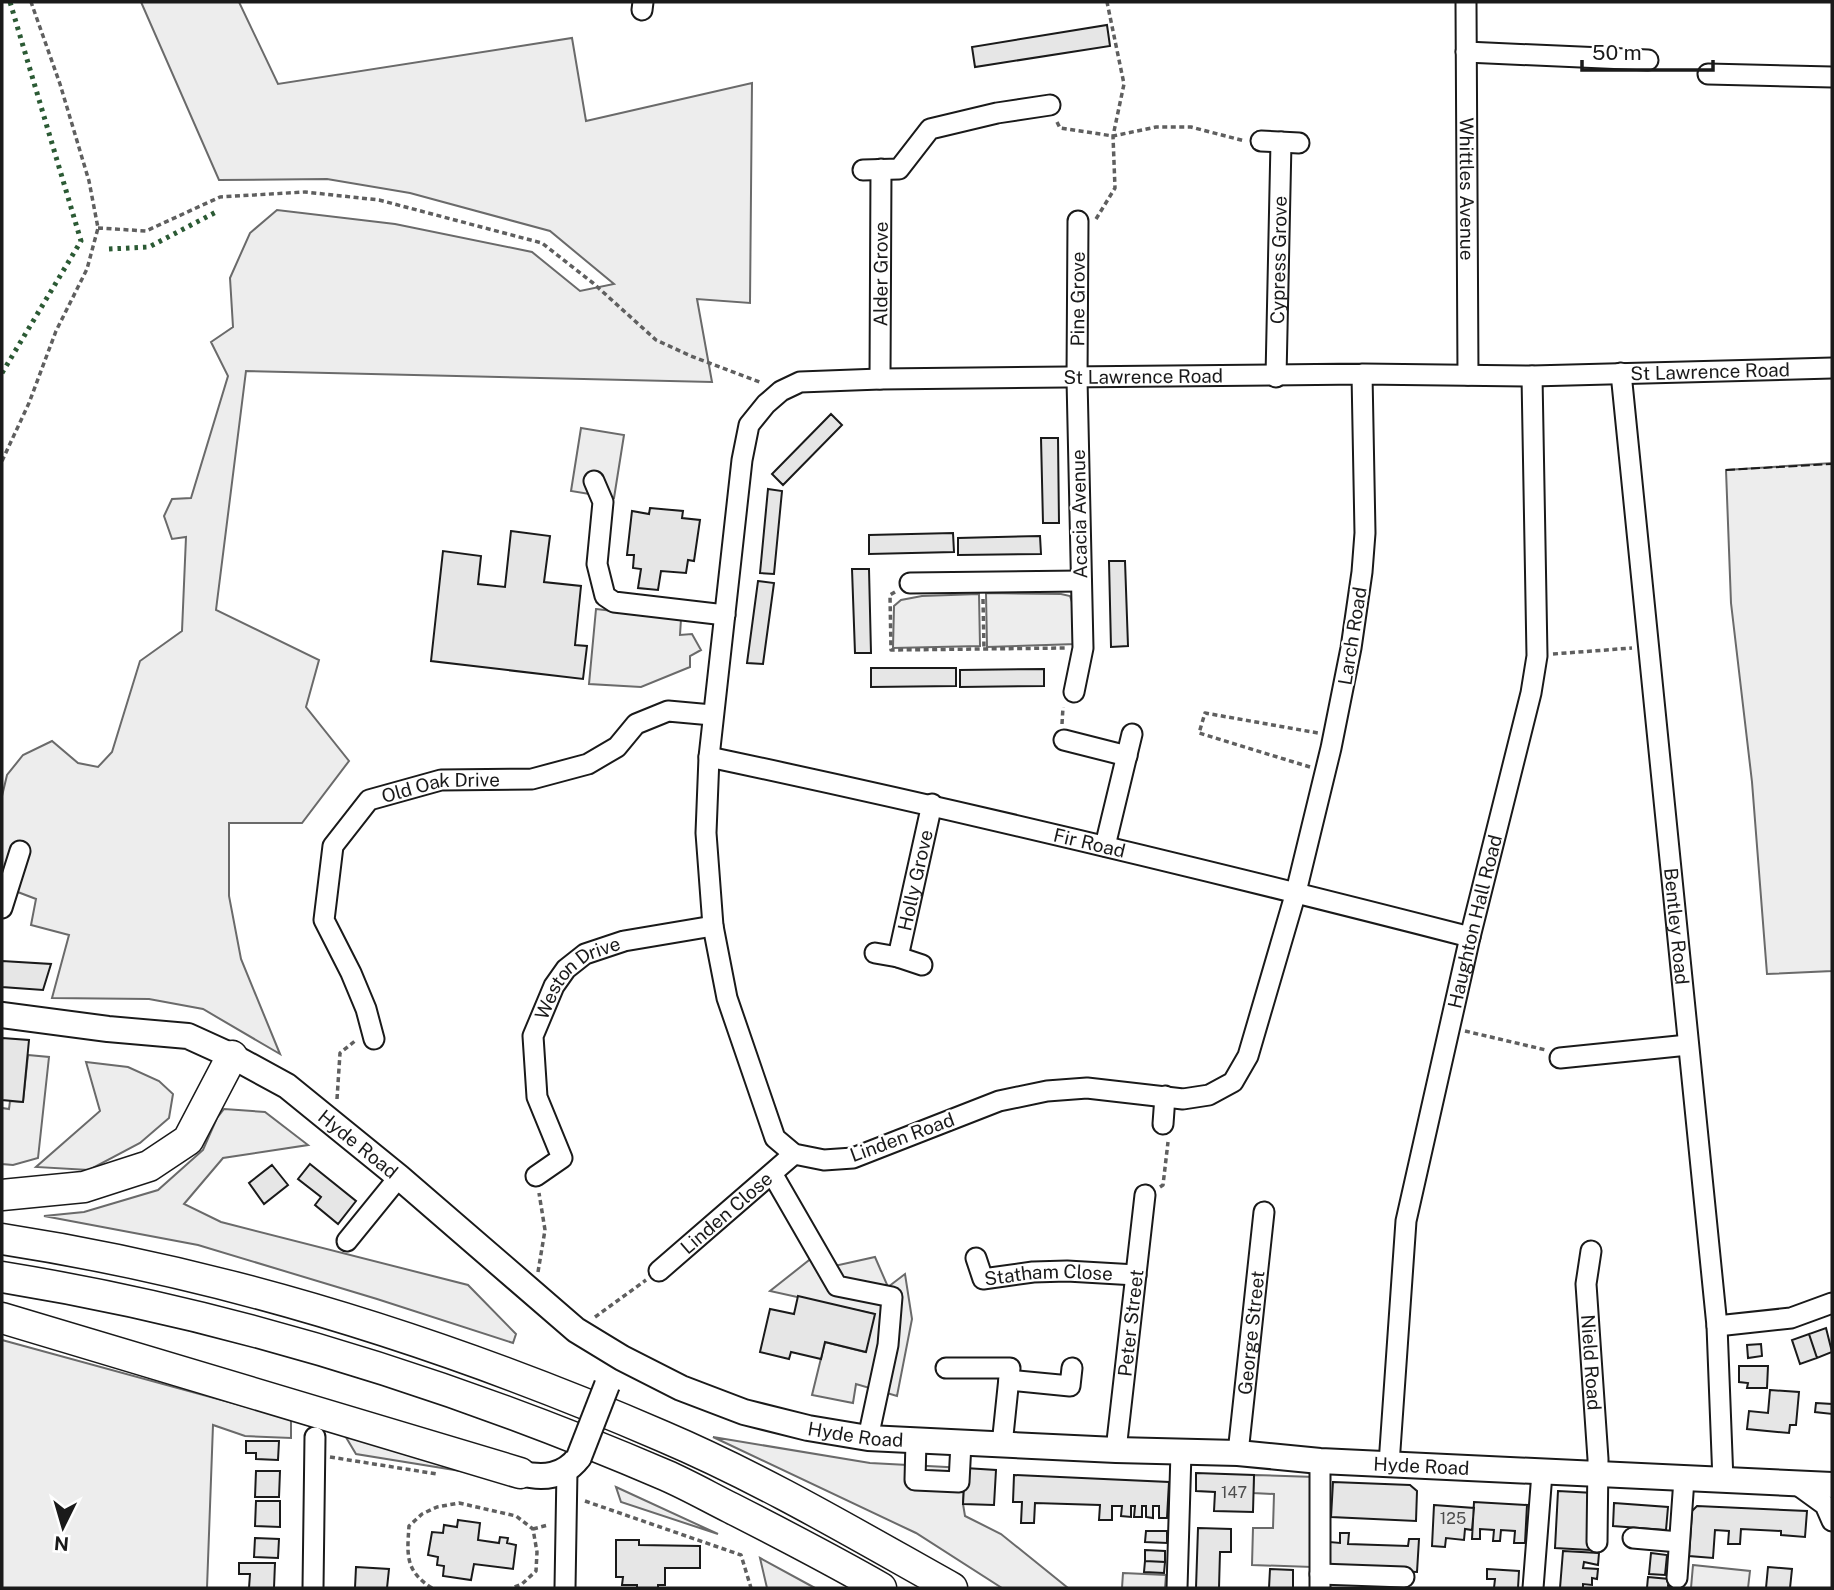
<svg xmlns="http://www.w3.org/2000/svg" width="1834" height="1590" font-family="'Public Sans',sans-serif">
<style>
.built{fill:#ededed;stroke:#6a6a6a;stroke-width:2}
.building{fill:#e6e6e6;stroke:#1a1a1a;stroke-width:2}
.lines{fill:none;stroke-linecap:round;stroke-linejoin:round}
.minor-casing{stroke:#1a1a1a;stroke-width:23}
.major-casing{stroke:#1a1a1a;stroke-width:28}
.highway-casing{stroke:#1a1a1a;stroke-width:33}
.path{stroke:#5f5f5f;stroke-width:3.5;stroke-dasharray:5 3.5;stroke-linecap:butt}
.minor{stroke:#fff;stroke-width:19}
.major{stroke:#fff;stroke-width:24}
.highway{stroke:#fff;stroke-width:30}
.major-bridge-casing{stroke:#1a1a1a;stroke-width:28;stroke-linecap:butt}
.major-bridge{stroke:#fff;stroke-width:24}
.hedge{stroke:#2b5a34;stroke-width:5;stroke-dasharray:3.5 5;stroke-linecap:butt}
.fence{stroke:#1a1a1a;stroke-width:2;stroke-dasharray:9 3.5;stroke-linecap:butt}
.labels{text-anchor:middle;stroke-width:5;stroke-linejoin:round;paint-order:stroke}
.number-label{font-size:16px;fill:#4d4d4d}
.street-label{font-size:19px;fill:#1a1a1a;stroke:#fff}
</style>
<rect width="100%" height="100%" fill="#fff"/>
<path class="built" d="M141 2H239L278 84 572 38 586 121 752 83 750 303 697 299 712 382 246 371 216 610 319 660 306 707 349 761 302 823H229V896L241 959 280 1054 203 1009 149 999 52 998 69 935 31 925 36 899 2 886V796L7 775 23 755 52 741 78 763 98 767 112 752 140 661 182 631 186 537 172 539 164 516 172 499 191 498 228 376 211 342 233 327 230 278 250 233 277 210 395 224 532 252 580 291 614 284 550 231 410 193 327 179 219 180Z
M581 428 624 435 614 498 571 491Z
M1832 463V971L1767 974 1752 782 1731 603 1726 470Z
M986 593 1061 594 1070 596 1073 605 1076 644 987 647Z
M979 594 980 646 893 648 894 606 901 600 922 596Z
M596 609 681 619 680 635 692 634 701 650 690 656V667L641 687 589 684Z
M28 1055 49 1057 38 1158 13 1165 2 1164V1108L9 1109 10 1101 23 1102Z
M86 1062 128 1067 159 1081 173 1094 169 1118 140 1143 89 1170 36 1167 100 1111Z
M224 1109 265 1112 308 1145 223 1158 184 1204 221 1222 468 1285 516 1334 513 1343 377 1299 198 1245 44 1216 84 1212 158 1190 203 1150 217 1118Z
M813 1257 830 1267 875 1257 888 1287 905 1274 912 1319 897 1396 856 1384 853 1403 812 1395 825 1342 865 1352 874 1314 770 1291Z
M2 1340 291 1419V1438L245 1436 213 1425 207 1588H2Z
M344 1434 479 1474 356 1454Z
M713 1437 870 1463 965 1468 963 1504 965 1516 1001 1534 1068 1588H1002L916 1533Z
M1254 1475 1315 1477 1312 1567 1252 1565 1253 1528H1273L1274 1494 1253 1493Z
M616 1487 718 1534 621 1502Z
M760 1558 815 1588H767Z
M1693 1565 1750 1571 1748 1588H1691Z
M1123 1573 1166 1575 1165 1588H1122Z"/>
<path class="building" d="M1107 25 1110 46 975 67 972 47Z
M831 414 842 425 783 485 772 474Z
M1041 438H1058L1059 523H1043Z
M768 489 782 491 774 574 760 573Z
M650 508 683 511 682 518 700 520 694 561 688 560 686 573 661 571 658 590 638 588 641 569 633 568 634 555H627L632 511 649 514Z
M511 531 550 536 544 582 581 586 575 645 587 646 583 679 431 661 443 551 481 556 478 584 505 587Z
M953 533 954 552 869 554V535Z
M1040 536 1041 554 958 555V538Z
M1109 561H1125L1128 646 1111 647Z
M852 569H869L871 653H855Z
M758 581 774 583 763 664 747 663Z
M871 668H956V686L871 687Z
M1044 669V686L960 687V670Z
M2 961 51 964 43 990 2 987Z
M2 1038 29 1040 23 1102 2 1100Z
M310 1164 356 1201 338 1224 315 1205 321 1197 298 1179Z
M272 1165 288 1185 264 1204 249 1183Z
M798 1296 875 1314 866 1352 825 1342 821 1359 791 1352 789 1359 760 1352 770 1309 794 1314Z
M1826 1328 1832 1352 1817 1358 1809 1334Z
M1809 1334 1817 1358 1800 1364 1792 1340Z
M1761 1344 1762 1356 1748 1358 1747 1345Z
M1739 1366H1768L1767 1388H1747L1748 1383 1739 1382Z
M1770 1390 1799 1392 1796 1425H1790L1789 1433 1747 1429 1749 1411 1768 1413Z
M1816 1403 1832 1404V1414L1815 1412Z
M246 1441H279L278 1460 256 1459V1453H246Z
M965 1468 996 1470 994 1505 963 1504Z
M256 1471H280L279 1497H255Z
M1196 1473 1254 1475 1253 1512 1214 1511 1215 1492 1196 1491Z
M1014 1475 1169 1482 1167 1518H1159V1506H1153V1518L1146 1517V1506H1142V1517H1134L1135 1506H1131V1517L1121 1516 1122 1506H1112V1520H1099L1100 1505 1035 1503 1034 1523H1021L1022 1502H1013Z
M1333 1482 1410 1485 1417 1491 1416 1521 1331 1517Z
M1558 1491 1594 1493 1590 1550 1555 1548Z
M256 1501H280V1527L255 1526Z
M1474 1502 1527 1505 1525 1543H1514L1515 1531 1501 1530 1500 1541H1493L1494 1530 1480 1529V1539H1472Z
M1614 1503 1668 1507 1666 1530 1613 1526Z
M1434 1505 1474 1508 1472 1530 1465 1529 1464 1540 1446 1538 1445 1547 1432 1546Z
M1697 1506 1807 1511 1805 1537 1781 1535V1531L1741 1529 1740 1544H1728L1729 1531 1715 1530 1713 1558 1689 1556 1692 1511Z
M458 1520 480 1523 478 1540 499 1543 500 1537 508 1538 507 1543 516 1545 513 1569 474 1564 471 1580 443 1576 444 1566 437 1565 438 1557 428 1555 432 1532 443 1533 444 1525 457 1527Z
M1198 1528 1231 1529V1552H1220L1219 1588H1196Z
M1146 1531H1167V1543L1145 1542Z
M1340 1533H1349L1348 1544 1408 1546 1409 1539H1419L1417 1572 1329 1568 1330 1542 1340 1543Z
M255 1538 279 1539 278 1558 254 1557Z
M616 1540H639V1545L700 1546V1568H665V1585H658V1588H637V1585H622L623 1577H616Z
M1145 1550 1165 1551V1562L1145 1561Z
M1563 1551 1599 1553 1598 1565 1584 1562 1583 1568 1598 1569 1597 1579 1592 1578V1585L1583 1584V1588H1560Z
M1651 1553 1667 1555 1665 1575 1649 1574Z
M1145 1561 1165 1562 1164 1573 1144 1572Z
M239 1563H275L274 1588H249L250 1574H239Z
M356 1567 389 1569 387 1588H355Z
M1768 1567 1792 1569 1790 1588H1766Z
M1270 1569 1293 1570V1588H1269Z
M1487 1569 1519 1571 1518 1588H1494L1495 1579H1487Z
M1648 1577 1669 1579 1668 1586 1671 1588H1647Z"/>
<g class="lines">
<g class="minor-casing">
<g id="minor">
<path id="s1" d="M1466 2 1468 375"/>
<path d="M642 10 643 2"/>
<path d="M1466 52 1648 60"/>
<path d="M1708 74 1832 77"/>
<path d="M1261 141 1299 143"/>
<path d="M863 170 899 169 930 129 997 113 1050 105"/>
<path id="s2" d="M1621 373 1717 1326 1723 1481"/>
<path id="s3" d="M1362 374 1365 533 1362 572 1351 648 1331 748 1296 892 1248 1056 1233 1082 1209 1095 1183 1099 1087 1088 1047 1091 999 1101 853 1158 824 1160 794 1154 775 1138 727 998 713 926 706 833 709 757 742 460 749 425 766 404 781 391 800 382 880 379 1362 374 1532 376 1832 368"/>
<path id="s4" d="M1276 377 1281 142"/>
<path id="s5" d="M880 379 881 169"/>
<path d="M594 481 603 502 597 564 605 596 614 602 725 615"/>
<path d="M910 583 1081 581"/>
<path id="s6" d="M1074 692 1083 648 1077 379 1078 221"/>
<path d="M1064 740 1127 756"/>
<path id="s7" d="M709 757C964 811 1217 872 1470 937"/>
<path d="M1105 846 1132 734"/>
<path d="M2 908 20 851"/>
<path id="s8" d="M875 953 898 957 932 804"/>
<path d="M898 957 922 965"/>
<path id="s9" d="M374 1039 366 1009 351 973 324 920 333 846 369 800 441 780 532 779 588 764 617 747 636 724 668 711 712 715"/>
<path d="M1560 1058 1688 1045"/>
<path d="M1163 1124 1165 1096"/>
<path d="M773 1175 837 1286 892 1297 888 1345 868 1438"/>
<path id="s10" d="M536 1176 562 1158 537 1097 533 1036 554 986 566 969 585 954 624 941 713 926"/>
<path d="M347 1241 399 1177"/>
<path id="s11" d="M1591 1251 1586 1284 1598 1459 1597 1542"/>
<path id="s12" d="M976 1258 983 1279 1033 1272 1067 1271 1136 1275"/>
<path id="s13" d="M659 1271 794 1154"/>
<path d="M1717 1326 1791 1318 1832 1303"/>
<path d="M946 1368H1010L1002 1445"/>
<path d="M1009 1380 1070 1386 1072 1368"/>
<path d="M916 1441 915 1480 959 1482 961 1443"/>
<path id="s14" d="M1116 1450 1145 1195"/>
<path id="s15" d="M1238 1453 1264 1212"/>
<path id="s16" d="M1389 1464 1406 1221 1470 937 1531 693 1537 656 1532 376"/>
<path d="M1796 1484 1825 1505 1832 1521"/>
<path d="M1633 1538 1679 1542"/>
<path d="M1320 1574 1404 1577"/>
<path d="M1677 1578 1684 1479"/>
<path d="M313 1588 315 1437"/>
<path d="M565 1588 567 1470"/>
<path d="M1177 1588 1181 1452"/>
<path d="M1320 1588V1461"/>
<path d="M1533 1588 1542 1473"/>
</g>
</g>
<g class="major-casing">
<g id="major">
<path id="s17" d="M2 1015 108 1029 188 1036 232 1056 287 1086 399 1177 576 1330 622 1358 681 1388 744 1412 808 1428 868 1438 1116 1450 1238 1453 1320 1461 1832 1485"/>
<path d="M520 1473C543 1479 564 1477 579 1457"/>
</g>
</g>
<g class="highway-casing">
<path id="highway" d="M2 1195 84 1187 149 1166 188 1140 232 1056
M2 1239C229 1274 452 1345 662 1436 763 1479 857 1535 952 1588
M2 1277C230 1314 453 1384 665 1475 688 1485 709 1497 731 1508 782 1534 832 1560 881 1588
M2 1318 520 1473"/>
</g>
<path class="path" d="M1057 122 1060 128 1113 136 1156 127H1191L1245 141
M1096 219 1115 188 1113 136 1124 84 1107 2
M98 228 146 231 220 197 305 192 379 200 542 243 593 283 656 340 691 356 762 383
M2 461 29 403 56 331 87 269 98 228 89 181 60 84 31 2
M895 592 890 595 891 650 1067 648
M983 599 984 649
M1553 654 1632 648
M1062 724 1063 707
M1310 767 1199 733 1205 713 1318 733
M1465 1031 1546 1050
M337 1099 340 1053 355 1041
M1160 1187 1163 1185 1168 1142
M538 1272 545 1230 539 1193
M595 1317 646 1280
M330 1457 437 1474
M585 1501 741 1555 751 1588
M533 1529 548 1525
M432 1588C405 1571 407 1555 409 1526L422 1514 437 1507 459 1503 516 1516 533 1529 537 1552 536 1571 522 1584 512 1588"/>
<use href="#minor" class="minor"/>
<use href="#major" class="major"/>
<use href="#highway" class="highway"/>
<g class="major-bridge-casing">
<path id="major-bridge" d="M579 1457 607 1385"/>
</g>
<use href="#major-bridge" class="major-bridge"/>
<path class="hedge" d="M109 249 149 247 218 211
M2 373 81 241 10 2"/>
<path class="fence" d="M1726 470 1832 464"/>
</g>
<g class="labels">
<g class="number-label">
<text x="1234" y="1498">147</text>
<text x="1453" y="1524">125</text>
</g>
<g class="street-label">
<text dy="7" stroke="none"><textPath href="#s1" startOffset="187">Whittles Avenue</textPath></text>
<text dy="7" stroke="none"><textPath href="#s4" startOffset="117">Cypress Grove</textPath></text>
<text dy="7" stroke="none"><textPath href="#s5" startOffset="105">Alder Grove</textPath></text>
<text dy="7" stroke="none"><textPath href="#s6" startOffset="394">Pine Grove</textPath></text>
<text dy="7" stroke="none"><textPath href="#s3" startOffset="2910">St Lawrence Road</textPath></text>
<text dy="7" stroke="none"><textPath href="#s3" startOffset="2343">St Lawrence Road</textPath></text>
<text transform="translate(1079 514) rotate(-91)" y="7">Acacia Avenue</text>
<text transform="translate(1352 636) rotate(-81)" y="7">Larch Road</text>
<text dy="7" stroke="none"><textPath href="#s9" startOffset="336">Old Oak Drive</textPath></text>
<text dy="7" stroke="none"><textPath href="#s7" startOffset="390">Fir Road</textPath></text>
<text dy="7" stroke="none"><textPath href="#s8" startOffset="102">Holly Grove</textPath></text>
<text dy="7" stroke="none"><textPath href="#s16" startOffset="551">Haughton Hall Road</textPath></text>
<text dy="7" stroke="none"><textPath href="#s2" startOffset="556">Bentley Road</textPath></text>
<text dy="7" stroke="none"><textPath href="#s10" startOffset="236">Weston Drive</textPath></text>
<text transform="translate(902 1137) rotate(-20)" y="7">Linden Road</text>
<text dy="7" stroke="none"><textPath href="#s17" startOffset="390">Hyde Road</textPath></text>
<text dy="7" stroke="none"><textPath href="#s13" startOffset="89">Linden Close</textPath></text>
<text dy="7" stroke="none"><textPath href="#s12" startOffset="88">Statham Close</textPath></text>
<text dy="7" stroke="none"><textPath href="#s14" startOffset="128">Peter Street</textPath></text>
<text dy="7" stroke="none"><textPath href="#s15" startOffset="121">George Street</textPath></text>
<text dy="7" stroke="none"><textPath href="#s11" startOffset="112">Nield Road</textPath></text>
<text dy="7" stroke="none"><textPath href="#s17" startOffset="978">Hyde Road</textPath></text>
<text dy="7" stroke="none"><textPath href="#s17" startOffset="1545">Hyde Road</textPath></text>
</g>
</g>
<rect width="1834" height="1590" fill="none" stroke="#1a1a1a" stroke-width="7"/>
<g transform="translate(63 1527) rotate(185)" stroke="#ffffff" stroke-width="5" paint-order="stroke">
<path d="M0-5L12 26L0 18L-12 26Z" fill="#1a1a1a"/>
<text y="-10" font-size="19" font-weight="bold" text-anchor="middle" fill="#1a1a1a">N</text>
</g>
<path d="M1582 60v10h131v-10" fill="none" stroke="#1a1a1a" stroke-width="3.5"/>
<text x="1592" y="60" font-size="21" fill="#1a1a1a" stroke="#ffffff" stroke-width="5" paint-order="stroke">50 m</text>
</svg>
